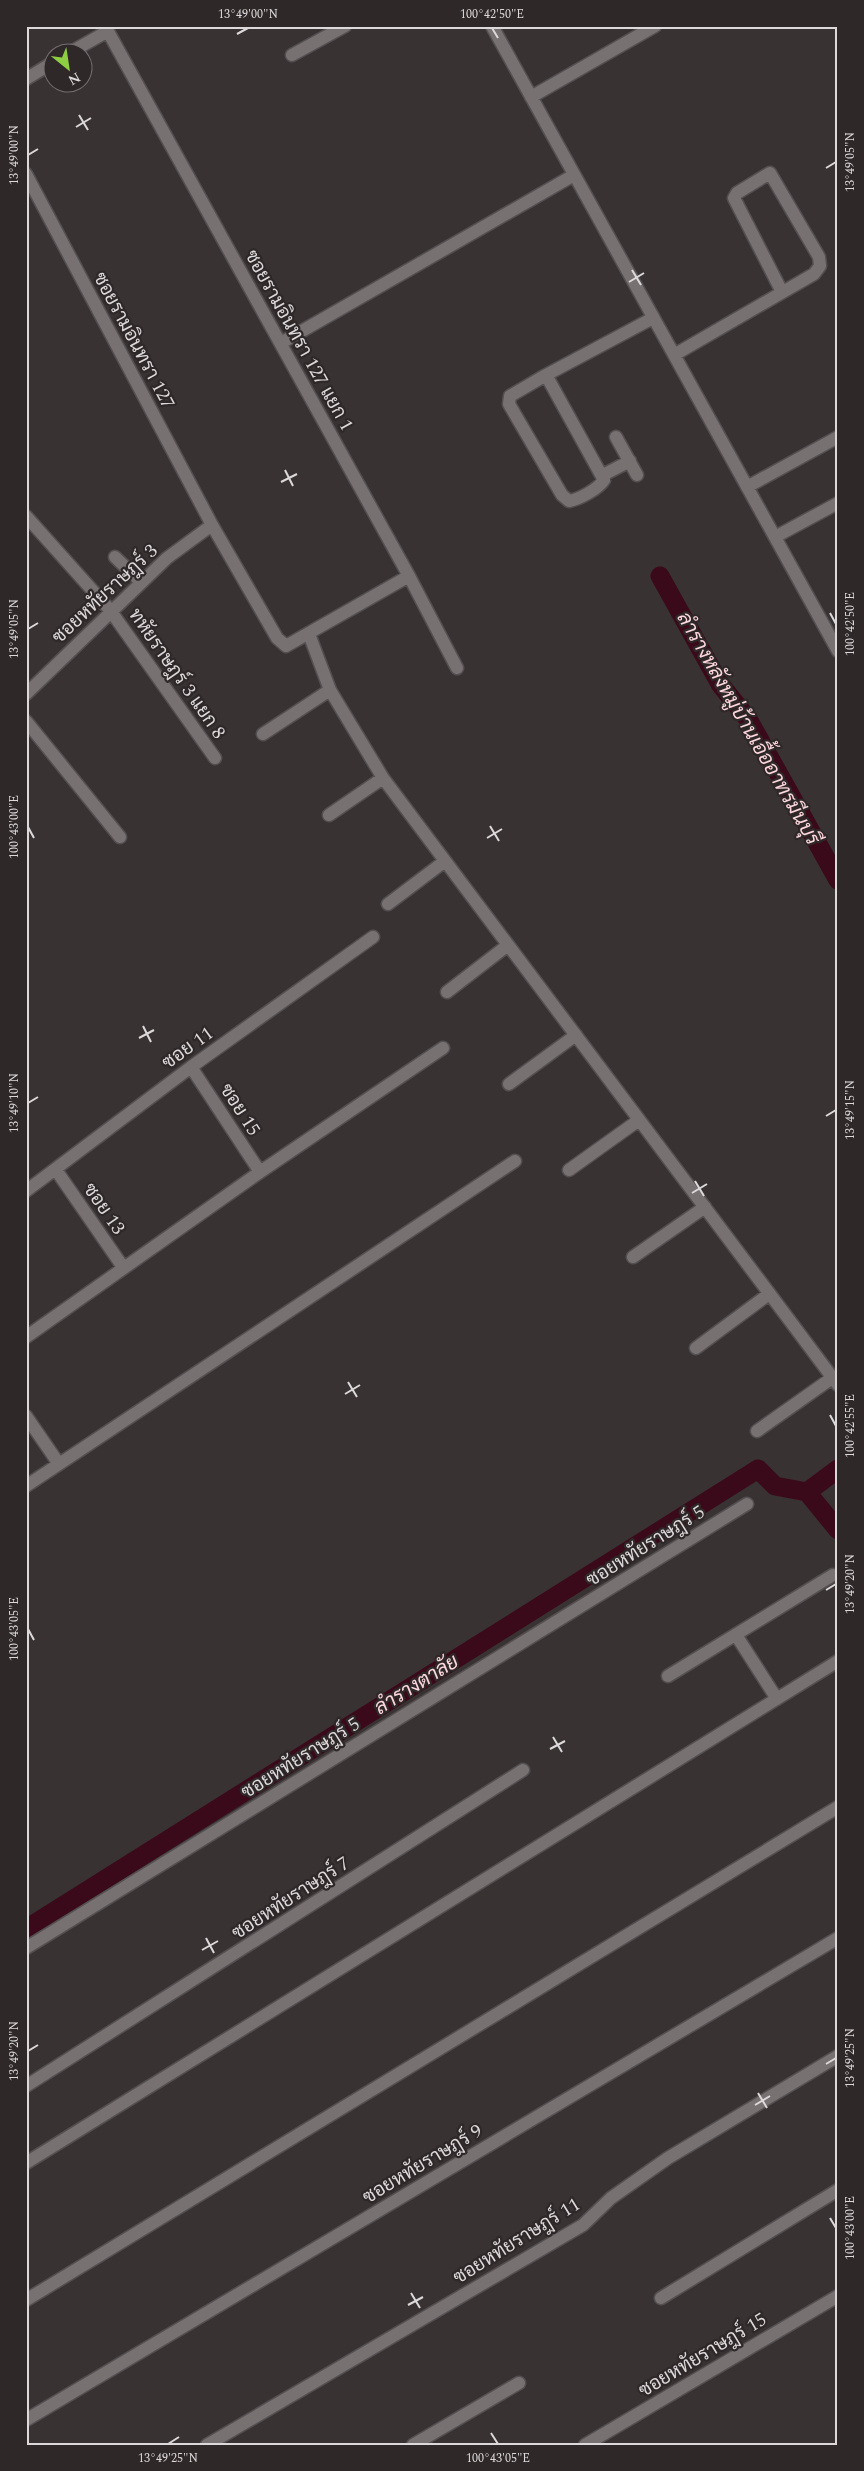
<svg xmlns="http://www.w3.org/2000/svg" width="864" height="2471" font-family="Spectral,Sarabun,serif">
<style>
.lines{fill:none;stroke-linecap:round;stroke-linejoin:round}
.canal{stroke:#3b0a1a;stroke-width:19}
.street-casing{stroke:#544f50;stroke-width:15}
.street{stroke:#787172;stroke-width:12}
.ticks{fill:none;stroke:#ddd9da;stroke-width:2}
.labels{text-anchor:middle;stroke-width:4.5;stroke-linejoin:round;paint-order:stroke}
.street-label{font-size:19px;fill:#ddd9da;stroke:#2e2829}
.water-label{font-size:20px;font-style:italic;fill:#fdd7de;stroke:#2e2829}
.neatline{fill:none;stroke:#ddd9da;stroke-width:2}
.ticks-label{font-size:12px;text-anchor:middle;fill:#ddd9da}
</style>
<rect width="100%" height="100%" fill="#383233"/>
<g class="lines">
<path class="canal" d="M660 576 720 684 748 719 838 880
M838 1469 807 1492 838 1530
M26 1929 758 1469 775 1486 807 1492"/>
<g class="street-casing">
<path id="street" d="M105 26 409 576 457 668
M492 26 838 651
M71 52 108 31
M292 55 345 26
M26 79 52 63
M531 97 655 26
M26 174 212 525 277 638 286 646 409 576
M281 343 574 175
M674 355 814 274 820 266 819 257 770 173 737 193 734 198 782 292
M546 375 604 480C598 489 580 499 569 501L562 495 509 404 510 396Z
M546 375 653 318
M616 437 637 475
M603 475 630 461
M747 487 838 437
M26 516 110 610 215 758
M775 537 838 503
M115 557 141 582
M309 634 330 690 383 778 838 1385
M26 694 167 558 212 525
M26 721 120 837
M263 734 330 690
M329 815 383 778
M388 904 445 861
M447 992 508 945
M191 1067 260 1172
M509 1084 576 1035
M56 1170 123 1267
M569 1170 639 1120
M26 1191 191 1067 373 937
M633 1257 705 1207
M26 1337 260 1172 443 1048
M696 1348 769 1294
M26 1416 59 1464
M757 1431 832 1378
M26 1486 515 1161
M736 1635 777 1699
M668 1676 833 1575
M26 1948 747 1504
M26 2086 523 1770
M26 2163 838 1661
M661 2298 838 2190
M26 2300 838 1807
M26 2420 838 1938
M207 2445 583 2225 611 2198 668 2158 838 2056
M413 2445 519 2383
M585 2445 838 2296"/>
</g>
<use href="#street" class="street"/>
</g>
<path class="ticks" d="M492 28 498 38M237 34 248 28M79 115 88 130M76 127 91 118M28 155 38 149M826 168 836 162M632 270 641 285M629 282 644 273M285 470 293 486M281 482 297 474M830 613 836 624M28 629 38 623M490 826 499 841M28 827 34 838M487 838 502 829M143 1026 151 1042M139 1038 154 1030M28 1103 38 1097M826 1116 836 1110M695 1181 704 1196M692 1193 707 1184M348 1382 357 1397M345 1394 360 1385M830 1415 836 1426M826 1590 836 1584M28 1629 34 1640M553 1737 562 1752M550 1749 565 1741M206 1938 214 1953M202 1950 218 1941M28 2051 38 2045M826 2064 836 2058M758 2093 767 2108M755 2105 770 2096M830 2218 836 2228M411 2293 420 2308M408 2305 423 2297M491 2433 498 2444M168 2444 179 2437"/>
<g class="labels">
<g class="street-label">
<text transform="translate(135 340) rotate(62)" y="7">ซอยรามอินทรา 127</text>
<text transform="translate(300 340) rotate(61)" y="7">ซอยรามอินทรา 127 แยก 1</text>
<text transform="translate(104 593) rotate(-43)" y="7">ซอยหทัยราษฎร์ 3</text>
<text transform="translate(178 673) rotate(55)" y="7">ทหัยราษฎร์ 3 แยก 8</text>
<text transform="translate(187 1047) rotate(-36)" y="7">ซอย 11</text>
<text transform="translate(241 1109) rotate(57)" y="7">ซอย 15</text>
<text transform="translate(105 1208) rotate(55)" y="7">ซอย 13</text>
<text transform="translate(645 1545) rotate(-32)" y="7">ซอยหทัยราษฎร์ 5</text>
<text transform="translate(300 1757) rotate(-32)" y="7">ซอยหทัยราษฎร์ 5</text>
<text transform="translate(290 1897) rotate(-33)" y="7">ซอยหทัยราษฎร์ 7</text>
<text transform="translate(422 2163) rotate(-31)" y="7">ซอยหทัยราษฎร์ 9</text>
<text transform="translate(516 2240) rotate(-32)" y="7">ซอยหทัยราษฎร์ 11</text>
<text transform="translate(702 2354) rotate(-31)" y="7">ซอยหทัยราษฎร์ 15</text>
</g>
<g class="water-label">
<text transform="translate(749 728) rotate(60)" y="7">ลำรางหลังหมู่บ้านเอื้ออาทรมีนบุรี</text>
<text transform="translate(416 1684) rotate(-32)" y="7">ลำรางตาลัย</text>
</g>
</g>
<rect width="864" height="2471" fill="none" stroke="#2e2829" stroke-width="55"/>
<g transform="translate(68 68) rotate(150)"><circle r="24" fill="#2e2829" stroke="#746f70"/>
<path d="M0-4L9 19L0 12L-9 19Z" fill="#8ece43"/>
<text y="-8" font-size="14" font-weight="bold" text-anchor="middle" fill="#ddd9da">N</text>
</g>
<rect x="28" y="28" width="808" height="2416" class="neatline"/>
<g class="ticks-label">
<text x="248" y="18">13°49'00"N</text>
<text x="492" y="18">100°42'50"E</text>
<text transform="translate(14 155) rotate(-90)" y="4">13°49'00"N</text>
<text transform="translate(850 162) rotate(-90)" y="4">13°49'05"N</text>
<text transform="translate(850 624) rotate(-90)" y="4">100°42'50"E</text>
<text transform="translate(14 629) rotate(-90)" y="4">13°49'05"N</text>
<text transform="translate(14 827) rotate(-90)" y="4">100°43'00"E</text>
<text transform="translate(14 1103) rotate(-90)" y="4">13°49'10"N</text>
<text transform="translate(850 1110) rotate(-90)" y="4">13°49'15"N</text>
<text transform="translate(850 1426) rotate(-90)" y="4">100°42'55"E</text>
<text transform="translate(850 1584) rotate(-90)" y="4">13°49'20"N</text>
<text transform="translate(14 1629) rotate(-90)" y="4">100°43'05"E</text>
<text transform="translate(14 2051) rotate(-90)" y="4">13°49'20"N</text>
<text transform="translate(850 2058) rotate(-90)" y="4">13°49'25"N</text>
<text transform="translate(850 2228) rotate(-90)" y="4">100°43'00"E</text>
<text x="168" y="2462">13°49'25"N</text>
<text x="498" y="2462">100°43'05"E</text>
</g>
</svg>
